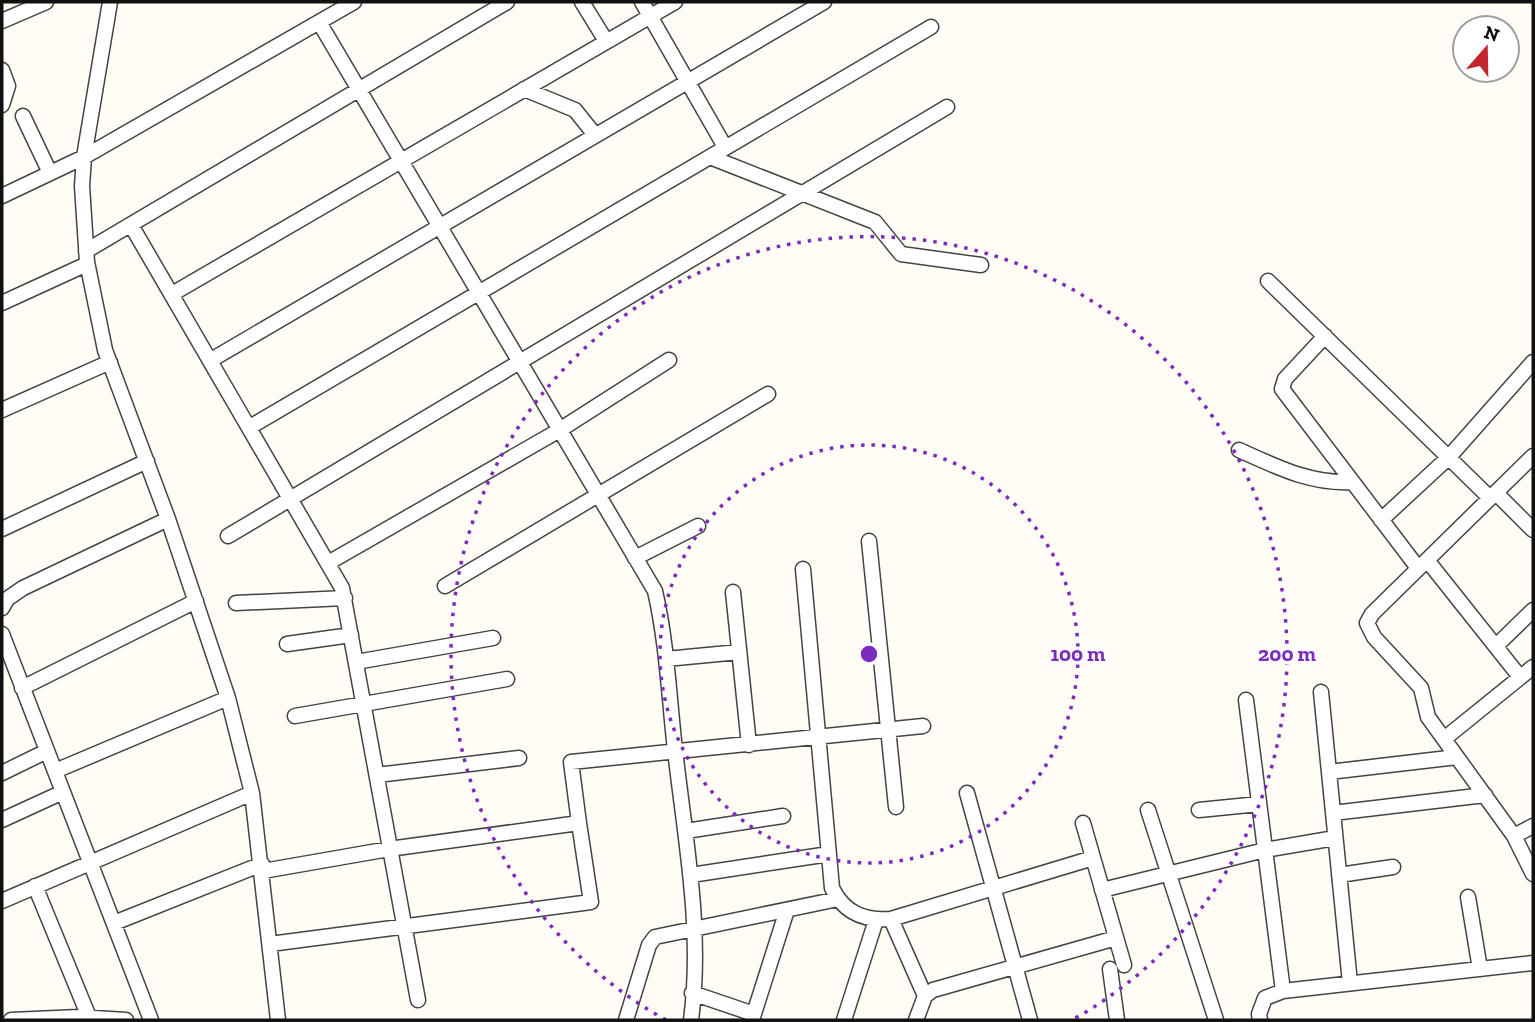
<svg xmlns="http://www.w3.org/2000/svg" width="1535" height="1022" font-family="'Zilla Slab',serif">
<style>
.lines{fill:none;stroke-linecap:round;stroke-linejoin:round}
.minor-casing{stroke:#444;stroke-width:17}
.minor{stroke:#fff;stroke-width:14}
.ring{fill:none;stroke:#7b2cbf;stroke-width:3.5;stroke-dasharray:3.5 7}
.centre{fill:#7b2cbf;stroke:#fff;stroke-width:3.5}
.ring-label{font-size:21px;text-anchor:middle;font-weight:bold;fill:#7b2cbf;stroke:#fff;stroke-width:7;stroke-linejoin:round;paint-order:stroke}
</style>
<rect width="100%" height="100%" fill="#fffdf5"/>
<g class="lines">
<g class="minor-casing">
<path id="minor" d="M110 2 84 157 82 186 87 262 105 350 168 519 228 698 252 793 278 1020
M582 2 606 41
M642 2 725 147
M2 21 46 2
M319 22 655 591C667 643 669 697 675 750 685 839 703 930 691 1020
M2 70 8 86 2 105
M524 89 575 110 595 135
M23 116 50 173
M710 157 875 222 901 254 981 265
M2 196 84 157 354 2
M131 225 342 588 418 1000
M86 251 507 2
M1268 281 1490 498
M172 294 675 2
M2 303 87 264
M1325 336 1285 379 1282 389 1418 568
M211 360 824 2
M2 410 110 362
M250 427 931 27
M1239 450C1277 467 1310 484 1351 482
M1533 456 1372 614 1367 623 1374 637 1421 688 1428 717 1514 836 1533 874
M1496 493 1533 530
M1381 520 1449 457 1533 362
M2 529 147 461
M228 536 947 107
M869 541 896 807
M635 558 698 526
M1427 560 1520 677
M328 563 558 431 669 360
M803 569 832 888C844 913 864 921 891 919L1093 858
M445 586 768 394
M733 592 749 745
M236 603 345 598
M2 608 7 599 23 588 168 519
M2 634 151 1020
M287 644 351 635
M1496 646 1533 610
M666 659 739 652
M356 662 493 638
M22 688 196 601
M1321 692 1350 983
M1246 700 1283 991
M295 716 507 679
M1444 739 1533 667
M55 771 228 698
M1329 772 1457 757
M2 773 47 751
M377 775 519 758
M967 793 1030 1020
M1148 810 1216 1020
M1199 810 1259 804
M1333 813 1485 795
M2 820 63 792
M1083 823 1124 965
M686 831 783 816
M1514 836 1533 826
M263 871 389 849 579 823 571 762 923 726
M691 875 829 854
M1339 875 1393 867
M35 886 89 1017
M1102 890 1265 850 1335 838
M1468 897 1480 969
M2 901 252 793
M891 919 925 996
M114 923 262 864
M270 944 591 902 579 823
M1110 969 1117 1020
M692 993 754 1014
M11 1020 79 1017 126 1020
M626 1020 649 945 655 937 838 899
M752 1020 787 910
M844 1020 876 920
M916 1020 925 996 933 990 1116 938
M1260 1020 1259 1014 1265 998 1283 991 1533 963"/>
</g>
<use href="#minor" class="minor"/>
</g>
<g class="ring">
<circle cx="869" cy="654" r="209"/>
<path d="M666 1020A418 418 0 1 1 1072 1020"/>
</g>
<circle cx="869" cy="654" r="10" class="centre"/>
<g class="ring-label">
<text x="1078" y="661">100 m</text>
<text x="1287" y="661">200 m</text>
</g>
<rect width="1535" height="1022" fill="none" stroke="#111111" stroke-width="7"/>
<g transform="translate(1486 49) rotate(20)"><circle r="33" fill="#ffffff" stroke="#a0a0a0" stroke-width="2"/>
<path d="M0-5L12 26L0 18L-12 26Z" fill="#c4262e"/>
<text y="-10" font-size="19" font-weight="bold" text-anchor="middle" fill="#111111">N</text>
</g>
</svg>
